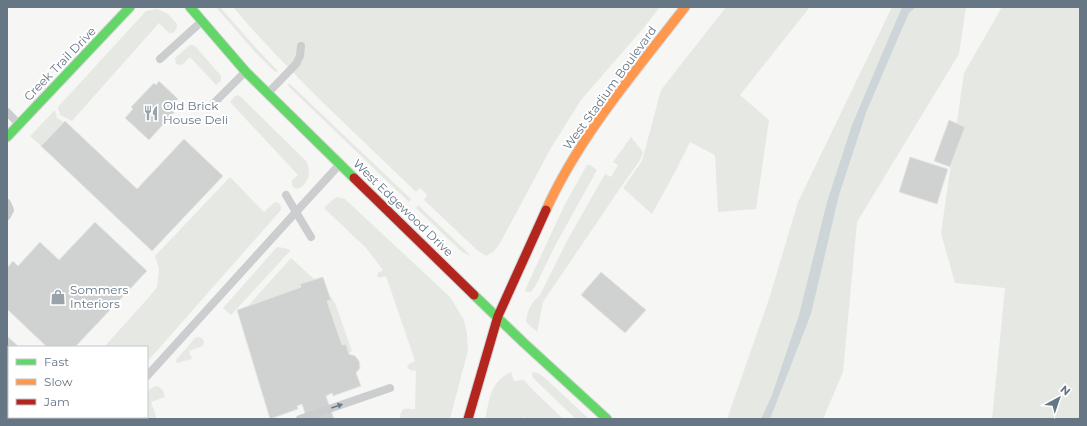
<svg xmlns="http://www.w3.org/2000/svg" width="1087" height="426" font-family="Montserrat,sans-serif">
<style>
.green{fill:#e6e9e3}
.water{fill:#ced5d8}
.building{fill:#d0d1d1;stroke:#e5e5e4}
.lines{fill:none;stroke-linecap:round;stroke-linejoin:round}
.fast-casing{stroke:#d2d4d4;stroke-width:11}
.slow-casing{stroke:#d2d4d4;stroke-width:11}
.jam-casing{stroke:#d2d4d4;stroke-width:11}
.lane{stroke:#cccdce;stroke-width:8}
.fast{stroke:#63d668;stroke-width:9}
.slow{stroke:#ff974d;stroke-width:9}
.jam{stroke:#b3261e;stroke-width:9}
.oneway{fill:#6b7a89}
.labels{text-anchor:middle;stroke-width:4;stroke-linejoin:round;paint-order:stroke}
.street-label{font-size:12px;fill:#667685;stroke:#fff}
.poi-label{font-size:12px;fill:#667685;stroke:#fff;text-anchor:start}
</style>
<rect width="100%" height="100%" fill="#f6f6f5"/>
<path class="green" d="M216 7H220L256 48 278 71 275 72 254 51Z
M233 7H660L641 31 581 100 551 148 499 245 493 252 486 256 477 250 424 200 427 195 420 188 416 192C354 132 289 73 233 7Z
M726 7H810L740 95 769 120 756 209 718 212 715 155 690 142 674 174 652 214 623 188 642 161 661 90Z
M892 7H966L959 54 857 222 843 372 823 419H727L770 296 798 202Z
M1002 7H1080V419H992L1005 288 955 283 941 233 964 73Z
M157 9 168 14 177 24C177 28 176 30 173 33H169L159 23 72 121 60 115 58 107 146 11Z
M190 45H193L196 47 221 76V81L216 85 190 57 182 65 176 64 175 58Z
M289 83 411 199 409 202 288 86Z
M238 95 241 97 306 161C312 171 309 185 297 189L293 187 292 184V180L298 175 230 102 235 96Z
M55 110 57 118 64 122 41 146 30 136Z
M631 137 643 152 640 160 623 184 543 302 537 332 526 322C527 310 532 302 540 295L568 239 605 174 611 177 618 165 613 162Z
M587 165H590L597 170 556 244 536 285 531 292H527L525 290 565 204Z
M230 177 264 212 275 202 279 203 281 207V210L147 362V347H104L149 297 157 287 159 269 155 256Z
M337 197 345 199 450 297 464 320 467 334 468 350 450 419H400C401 406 404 409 415 409L416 371 410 370 407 367 409 364 415 361 386 276 380 278 377 276 378 273 383 270 366 248 324 208 330 202Z
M418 205 463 248 471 256 462 252 416 208Z
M277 247 284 248 291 250 231 315 223 308Z
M291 258 315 280 300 284 301 287 248 306Z
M328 293 335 303 352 351 349 353 346 344 342 345 327 301Z
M198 337 202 338 204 342 203 346 189 351 192 359 177 363 176 360 195 338Z
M511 372 514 381 524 380 530 387 563 419H529L523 417 522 419H485C490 398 490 382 511 372Z
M532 372 538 373 545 378 589 419H576L533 378Z
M158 386 163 390 165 397 151 402 157 419H150C146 413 144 396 149 390 152 387 155 386 158 386Z
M43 417H106V419H41Z"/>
<path class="water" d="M902 7H916L909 13 901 31 866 113 839 195 811 314 770 419H761L772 395 799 315 827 202 852 125Z"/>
<path class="building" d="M159 81 178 99 175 102 180 106 149 140 125 118 133 109 131 107 154 83 156 85Z
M949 120 965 127 950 167 934 161Z
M65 121 137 189 184 139 223 176 152 251 41 146Z
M910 157 948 169 937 204 899 192Z
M95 222 147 271 75 347H47L7 309V268L13 261 18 266 40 242 59 260Z
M601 272 646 310 625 333 581 295Z
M323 277 331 300 327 301 342 345 346 344 349 354 355 356 359 361 360 368 356 373 361 386 333 396 332 393 326 396 334 419H307L302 404 297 406 298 409 270 419 237 310 301 287 300 284Z
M7 336 19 347H9V377L7 379Z"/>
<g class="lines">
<g class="fast-casing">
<path id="fast" d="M190 7 246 72 354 178
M7 137 130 7
M474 295 524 343 607 419"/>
</g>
<g class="slow-casing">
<path id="slow" d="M546 210C580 135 635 72 685 7"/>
</g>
<g class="jam-casing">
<path id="jam" d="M354 178 474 295
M468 419 498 316 546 210"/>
</g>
<path class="lane" d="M160 59 201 22
M268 93 296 64 300 56 301 46
M210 107 245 72
M7 112 19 124
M286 195 296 212 340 164
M7 203 10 210 7 216
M147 376 296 212 311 237
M137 417 138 419
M300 419 390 388"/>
<use href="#fast" class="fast"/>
<use href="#slow" class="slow"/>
<use href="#jam" class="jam"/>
</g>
<defs><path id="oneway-solid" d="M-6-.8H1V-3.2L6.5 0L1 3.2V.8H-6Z"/></defs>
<use class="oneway" href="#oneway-solid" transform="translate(337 406) rotate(-19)"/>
<defs>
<g id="restaurant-bare" transform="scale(1.2)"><path d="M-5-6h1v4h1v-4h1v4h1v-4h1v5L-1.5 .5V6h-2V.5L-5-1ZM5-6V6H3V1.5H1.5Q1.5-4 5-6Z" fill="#98a3ac" stroke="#fff" stroke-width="2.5" paint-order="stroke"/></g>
<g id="shop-bare" transform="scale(1.2)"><path d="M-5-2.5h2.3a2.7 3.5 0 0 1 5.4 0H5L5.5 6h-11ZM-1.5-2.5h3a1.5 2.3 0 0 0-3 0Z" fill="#98a3ac" stroke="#fff" stroke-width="2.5" paint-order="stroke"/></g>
</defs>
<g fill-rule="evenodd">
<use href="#restaurant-bare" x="151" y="113"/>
<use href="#shop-bare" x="58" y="297"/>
</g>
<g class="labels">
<g class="street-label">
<text transform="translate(60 64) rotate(-46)" y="4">Creek Trail Drive</text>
<text transform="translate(610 88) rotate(-54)" y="4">West Stadium Boulevard</text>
<text transform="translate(403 208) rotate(44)" y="4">West Edgewood Drive</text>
</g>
<g class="poi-label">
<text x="163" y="110">Old Brick<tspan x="163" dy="14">House Deli</tspan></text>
<text x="70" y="294">Sommers<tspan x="70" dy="14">Interiors</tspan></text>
</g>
</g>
<rect width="1087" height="426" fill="none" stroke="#667685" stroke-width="16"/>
<rect x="8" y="346" width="140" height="72" fill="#ffffff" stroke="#c2c8ce"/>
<rect x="16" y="359" width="20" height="6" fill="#63d668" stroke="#c2c8ce"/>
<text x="44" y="366" font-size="12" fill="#667685">Fast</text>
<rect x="16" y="379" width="20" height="6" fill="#ff974d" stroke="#c2c8ce"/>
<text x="44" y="386" font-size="12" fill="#667685">Slow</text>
<rect x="16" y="399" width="20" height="6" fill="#b3261e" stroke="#c2c8ce"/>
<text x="44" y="406" font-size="12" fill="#667685">Jam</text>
<g transform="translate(1059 398) rotate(40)" stroke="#ffffff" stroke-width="3" paint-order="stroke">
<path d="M0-3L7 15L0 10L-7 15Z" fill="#667685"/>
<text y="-6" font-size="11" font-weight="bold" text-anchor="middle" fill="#667685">N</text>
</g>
</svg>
